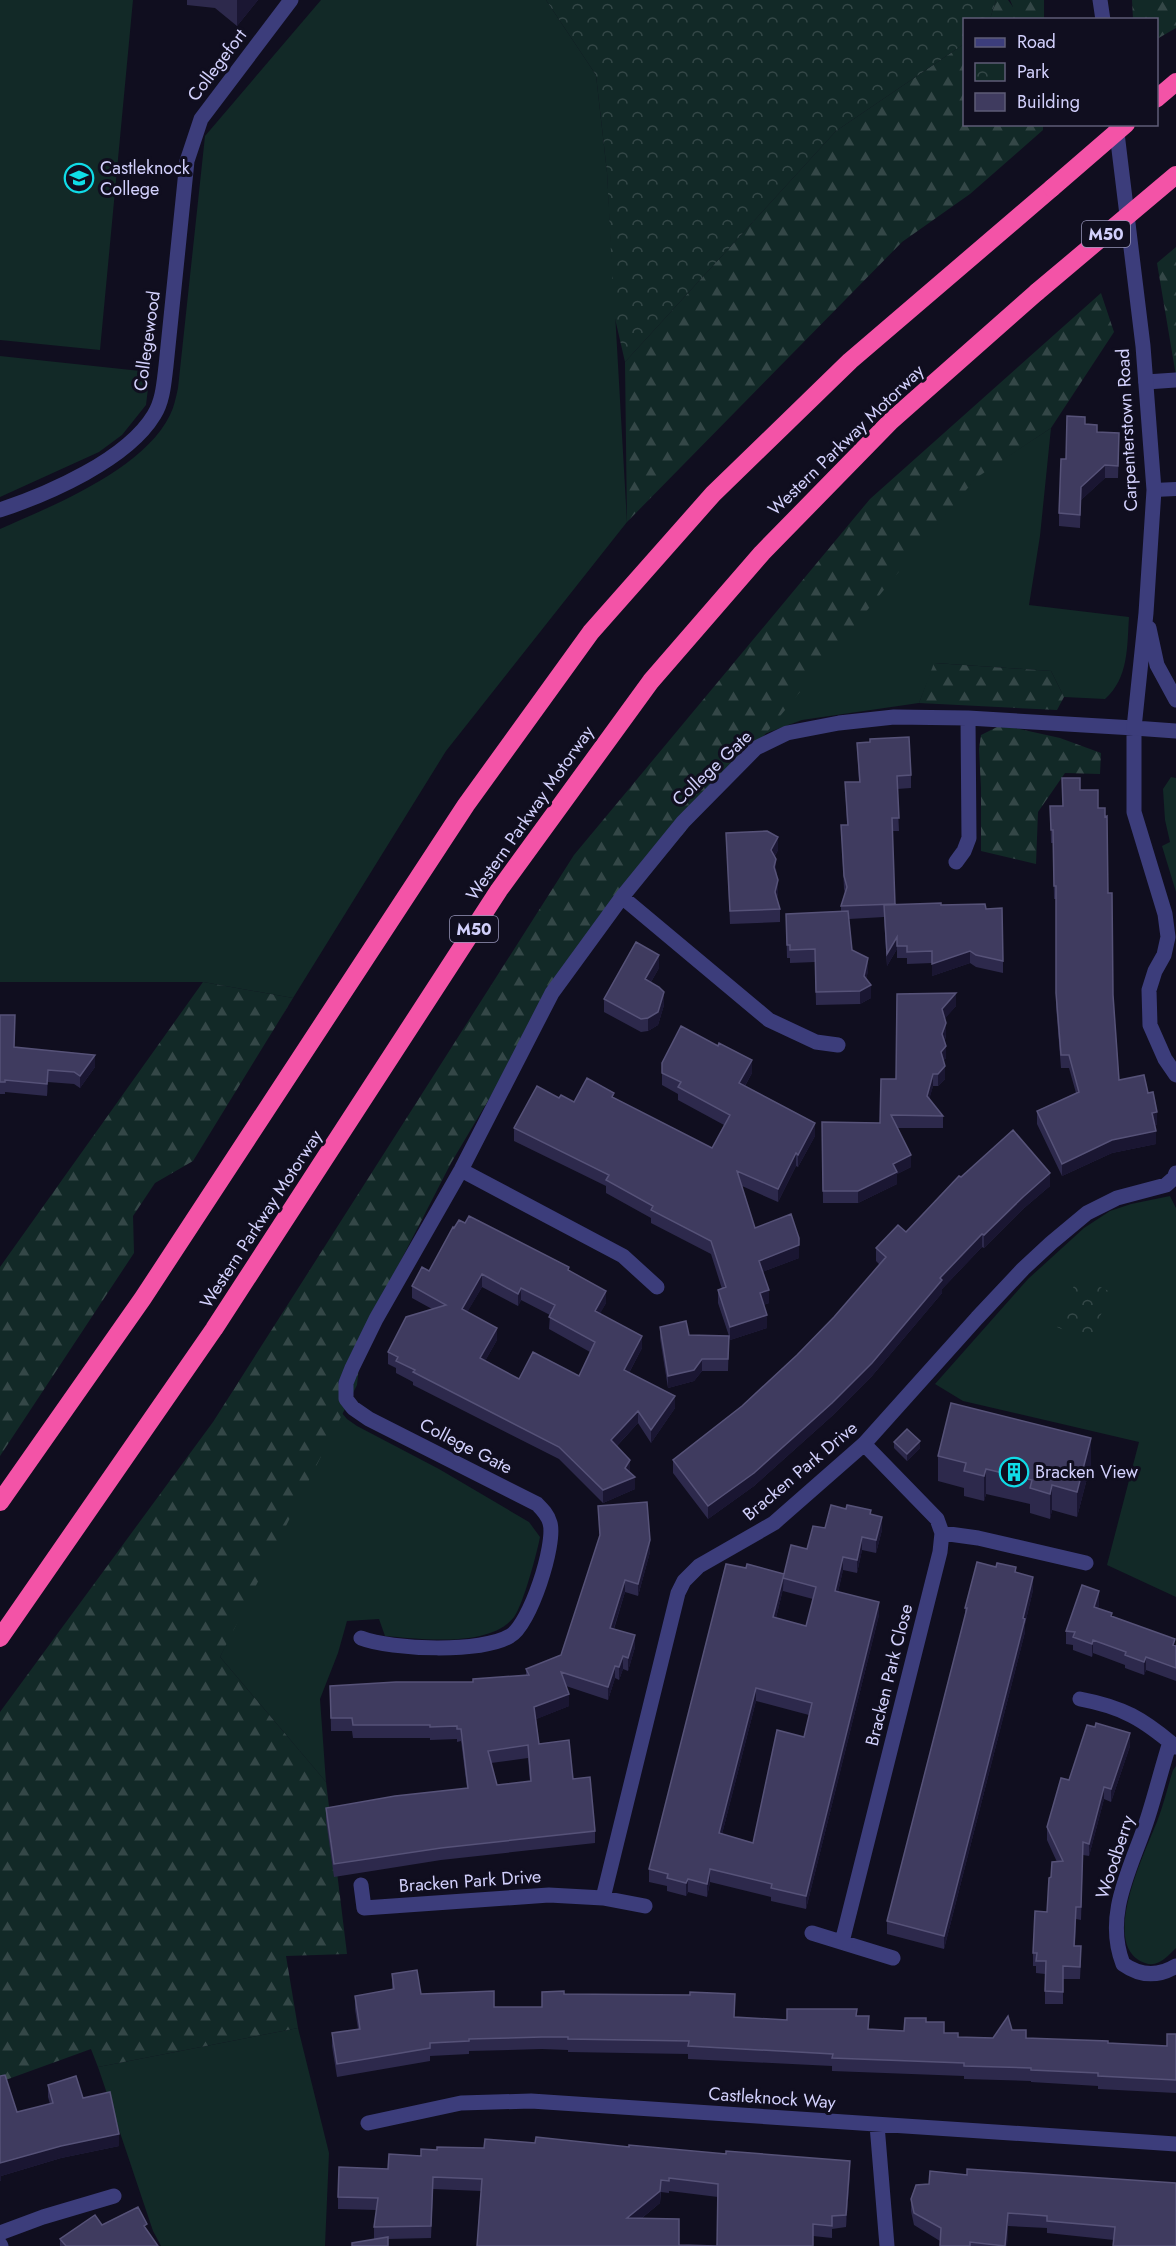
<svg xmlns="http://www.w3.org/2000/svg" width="1176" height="2246" font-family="Jost,sans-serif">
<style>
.grass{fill:#122927}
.forest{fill:url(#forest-firs)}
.park{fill:url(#park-crowns)}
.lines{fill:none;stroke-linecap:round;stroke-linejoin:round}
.service{stroke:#3c3d7b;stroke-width:14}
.minor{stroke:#3c3d7b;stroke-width:15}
.tertiary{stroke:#3c3d7b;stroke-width:15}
.motorway{stroke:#f353a7;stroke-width:18}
.motorway-bridge{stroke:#f353a7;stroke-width:18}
.wall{fill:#2d294c;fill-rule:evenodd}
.shaded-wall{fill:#1a1632}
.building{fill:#3f3b5f;stroke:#565278;stroke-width:1.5;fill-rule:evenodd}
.labels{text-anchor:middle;stroke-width:6;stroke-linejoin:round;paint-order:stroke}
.shield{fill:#100e1f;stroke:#9896ba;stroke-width:1.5}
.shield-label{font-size:16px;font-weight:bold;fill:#d2d0fc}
.street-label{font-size:18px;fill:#d2d0fc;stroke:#100e1f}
.poi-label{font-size:18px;fill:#d2d0fc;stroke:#100e1f;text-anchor:start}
</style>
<defs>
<pattern id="forest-firs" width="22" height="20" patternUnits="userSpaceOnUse" patternTransform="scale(1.5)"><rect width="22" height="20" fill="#122927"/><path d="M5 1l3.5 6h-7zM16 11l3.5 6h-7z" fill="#344747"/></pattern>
<pattern id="park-crowns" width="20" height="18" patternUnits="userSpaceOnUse" patternTransform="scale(1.5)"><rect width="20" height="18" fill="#122927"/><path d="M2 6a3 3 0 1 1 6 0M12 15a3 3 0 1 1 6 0" fill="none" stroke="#344747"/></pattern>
</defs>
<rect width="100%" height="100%" fill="#100e1f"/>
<path class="grass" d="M0 0H133L100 350 0 340Z
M321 0H546L596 75 607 172 627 522 446 751 293 998 203 982H0V529C54 505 143 470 170 415 174 407 176 397 178 388L205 136Z
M0 356 150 372 146 405 122 435 99 452 0 497Z
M1051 428 1040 536 1029 605 1129 617C1127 646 1129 678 1105 699L1064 697 1051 671 935 663 919 703 802 720 764 734 976 477Z
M1171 777 1176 778V892L1162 846 1170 842 1165 820 1163 789Z
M1170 1196 1176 1208V1597L1107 1565 1139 1442 963 1401 935 1384 1028 1279 1084 1228 1110 1211 1131 1204Z
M336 1406 347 1419 357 1426 439 1469 529 1522 540 1537C537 1553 523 1605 514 1617 490 1648 420 1639 385 1636L379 1619 347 1621 338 1653 320 1699 326 1782 220 1657Z
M1176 1766V1948C1168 1956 1158 1968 1145 1963 1097 1946 1147 1849 1158 1819 1164 1803 1168 1786 1173 1770Z
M298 2028 329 2153 325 2246H161L153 2231 98 2067Z"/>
<path class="forest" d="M996 0H1008L1013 7 1010 0H1044V19H990Z
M1132 0H1176V28L1157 39 1156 20 1133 19Z
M964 44V124L1043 125V130L970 194 902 242 627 522 625 362 836 131Z
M1176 247V376L1157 263Z
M1101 293 1114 332 1051 428 976 478 552 993 451 1163 362 1336 357 1385 220 1657 326 1782 347 1954 286 1956 298 2028 98 2067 91 2049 0 2082V1712L213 1422 574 855 870 499Z
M934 663 1051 671 1064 697 1057 710 919 703Z
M1001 725 1060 738 1101 753 1100 774 1065 773 1038 812 1036 864 981 851V788L979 749 981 735Z
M203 982 293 998 193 1161 155 1183 133 1216 134 1253 0 1456V1267Z"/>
<path class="park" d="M546 0H996L990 19 964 20V44L836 131 625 362 614 314 607 172 596 75Z
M1078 1277 1111 1292 1089 1341 1057 1327 1073 1302V1288Z"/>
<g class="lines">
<path class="service" d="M1154 490 1176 489"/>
<path class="minor" d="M1146 382 1176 380
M0 510C48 494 127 460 154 415 163 401 164 382 166 366L187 161 201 119 291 0
M956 862 964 851 969 838 968 718
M622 897 769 1020 816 1042 838 1045
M461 1170 623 1256 657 1287
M942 1533 978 1538 1086 1563
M361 1638C392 1650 482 1653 510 1636 530 1625 556 1544 550 1523 548 1515 542 1509 537 1504L369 1419 353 1408 346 1399V1383L352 1368 376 1319 461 1170 552 993 622 897 683 822 756 748 787 733 839 723 894 717 968 718 1134 728V812L1165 914 1168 937 1164 955 1155 971 1149 990 1150 1025 1165 1059 1176 1075
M1080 1699C1123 1707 1143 1719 1176 1747
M1170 1742C1162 1767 1156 1792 1148 1817 1133 1865 1103 1913 1123 1964 1140 1976 1158 1977 1176 1966
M361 1885 364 1908 549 1895 603 1898 645 1906
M603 1898 678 1593 684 1581 699 1566 774 1523 864 1444 977 1318 1023 1269 1051 1243 1087 1213 1117 1198 1166 1185 1174 1178 1176 1173
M812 1933 893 1958
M842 1942 940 1552 942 1533 937 1519 864 1444
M368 2123 461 2103 531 2101 1176 2144
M877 2125 887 2246
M0 2233 43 2217 114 2196
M0 2244 1 2246"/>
<path class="tertiary" d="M1100 0 1103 20
M1116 125 1143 346 1154 490 1146 613 1134 728 1176 731
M1149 628 1157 665 1176 700"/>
<path class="motorway" d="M1156 99 1176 82
M0 1502 143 1298 466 805 591 632 713 494 850 361 1052 188
M0 1638 214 1329 499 890 651 681 762 553 891 421 1037 292"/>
<path class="motorway-bridge" d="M1052 188 1126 124
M1037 292 1176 175"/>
</g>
<path class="wall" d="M187 0H258L237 26 215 8 187 5Z
M1085 424 1119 446 1118 478H1105L1081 500 1080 528 1059 526V513L1066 459Z
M857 743 911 775V788L897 789 899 831H892L895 905H941L986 909 1003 961V973L976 967 970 963 932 976V963L907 964V958H897V949L887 966 884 917 849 919 852 950 868 971 866 979 871 998 860 1004 816 1005 815 962 790 963V958H787L786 914 841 911V906L845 893 844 889 841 825H847L845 782H859Z
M1080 790 1098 808 1108 893 1113 995 1119 1080 1148 1093 1157 1125H1155L1156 1144 1112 1153 1062 1176 1037 1124V1111L1076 1093 1069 1068H1061L1056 1006V899H1054L1053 843H1051L1050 806H1062Z
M726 833 778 850 775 856 778 893 777 898 780 909V922L730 924Z
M659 968 651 982 664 1005 658 1025 648 1031 641 1032 604 1012V999Z
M897 994 956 1006 945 1018 946 1035 945 1040 946 1058 943 1061 945 1079 938 1086H933L929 1099 943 1116V1128H897L911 1167 897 1174V1184L858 1203H823L822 1122 880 1123 896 1079Z
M0 1015 15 1027 14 1047 95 1067 80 1088 74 1084 48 1082 47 1096 5 1092V1094H0Z
M662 1063 752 1073 745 1086 815 1136 798 1167 796 1166 778 1202 742 1186 755 1228 799 1258 762 1272 769 1303 763 1305 767 1328 730 1340 729 1337 728 1371H702L694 1381 668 1388 660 1338V1327L689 1335 729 1336 718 1303V1290L722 1289 711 1254 651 1223V1218L606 1193V1186L514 1141V1128L559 1098 574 1102 614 1098 712 1148 724 1125 678 1100V1094L662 1085Z
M961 1177 1050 1186 1023 1209 984 1248 982 1247 942 1289V1293L872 1376 832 1416 754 1486 708 1519 673 1473V1460L742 1406 797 1355 834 1317 880 1265 876 1261V1248L906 1232Z
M429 1271H569L606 1303 600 1313 642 1348 629 1373 675 1408 651 1443 638 1423 617 1446 630 1473 635 1489 603 1503 559 1459 413 1385V1382L396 1373V1368L388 1364V1352L432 1309 412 1298V1286ZM482 1287 518 1306 521 1300 550 1315 549 1329 590 1352 579 1376 519 1379 485 1361 497 1340 467 1312Z
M894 1442 920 1448 907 1461 894 1448Z
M938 1456 1091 1463 1077 1517 1052 1510 1050 1519 1030 1513V1504L986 1494 984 1501 964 1496V1488L938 1481Z
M598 1506 650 1552 638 1596 625 1592 614 1629 635 1647 628 1671 623 1669 619 1680 615 1678 608 1700 566 1686 569 1706 536 1719 539 1744 573 1779 595 1831V1843L441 1860 334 1877 326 1820V1808L467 1788 461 1741 457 1742V1739L430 1740V1738H353L352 1731H331L330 1686 473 1682 526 1676V1669L561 1655 600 1537ZM528 1758 530 1782 497 1785 491 1763Z
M871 1514 882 1530 876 1553 862 1550 857 1573 843 1570 838 1592 879 1615 806 1909 771 1901V1897L710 1882 707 1897 688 1892 686 1896 667 1891V1886L649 1882V1869L746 1568 784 1574 825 1528ZM783 1589V1591L813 1599 806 1626 776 1618ZM756 1701 809 1715 804 1737 753 1843 722 1834Z
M1016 1572 1033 1590 1025 1624V1632L944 1949 887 1934V1921L965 1615V1608Z
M1099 1604 1098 1608 1112 1616 1176 1646V1681L1146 1670 1144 1675 1125 1668V1665L1093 1653 1092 1657 1073 1650V1645L1066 1644V1631Z
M1130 1746 1111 1802 1104 1799 1089 1856 1083 1855 1081 1920 1076 1919 1075 1946 1081 1959 1080 1979H1063V2004H1045V1974L1036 1973V1966H1033V1953L1047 1912 1051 1877 1057 1862 1047 1840V1827L1069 1780Z
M392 1974 421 1994 494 2007H542L564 1994 734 2018 787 2020 856 2016 869 2029 904 2031 926 2022 944 2033 958 2037 993 2038 1012 2030 1026 2038 1167 2046 1176 2034V2093L1098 2089V2086L1031 2082V2081L964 2079V2076L832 2071V2066L688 2059V2054L568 2052V2050L542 2049 469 2051V2054L430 2056V2061L337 2077 332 2046V2033L358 2029 355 2009V1996L392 1990Z
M0 2076 17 2112 50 2104 48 2097V2085L83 2098 119 2146 61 2158 1 2176V2180L0 2181Z
M421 2156 850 2174 846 2227 832 2229V2238L813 2236V2246H477L481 2191 433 2189 431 2238 388 2239V2246H352V2243L374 2239V2227L377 2210 338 2209V2197L388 2169ZM669 2191 718 2197 717 2246 679 2245 642 2218 660 2203 661 2192 669 2193Z
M967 2175 1176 2183 1114 2240 1047 2233V2228L1008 2226 1007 2246H940V2241L914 2225 911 2211V2199L929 2184Z
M102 2225 147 2230 158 2246H60V2239Z"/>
<path class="shaded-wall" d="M237 0H258L237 26Z
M1105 465V478L1081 500 1080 528 1081 487Z
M778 837V850L771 863V850Z
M776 859V872L774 880V867Z
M778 880V893L775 905V892Z
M897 937V949L887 966V954Z
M970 951V963L932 976V964Z
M659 955V968L645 992V979Z
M868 958V971L864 989V976Z
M871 985V998L860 1004V991Z
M664 992V1005L658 1025 648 1031V1018Z
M956 993V1006L942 1022V1009Z
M946 1023V1035L942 1046V1034Z
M946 1046V1058L941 1064V1052Z
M95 1055V1067L80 1088V1076Z
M752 1060V1073L739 1096V1083Z
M945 1066V1079L938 1086V1074Z
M48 1070V1082L47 1096V1084Z
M933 1074V1086L927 1108V1096Z
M1157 1112V1125L1152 1126V1113Z
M815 1123V1136L798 1167V1155Z
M1156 1131V1144L1112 1153 1062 1176V1164L1112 1140Z
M796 1153V1166L778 1202V1189Z
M911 1155V1167L897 1174V1184L858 1203V1191L893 1164Z
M1050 1173V1186L1023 1209 984 1248V1235L1023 1197Z
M982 1234V1247L942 1289V1293L872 1376 832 1416 754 1486 708 1519V1506L940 1278Z
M799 1245V1258L759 1273V1261Z
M482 1274V1287L462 1321V1309Z
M521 1288V1300L518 1306V1294Z
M769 1290V1303L760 1306V1293Z
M606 1291V1303L595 1323V1311Z
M767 1315V1328L730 1340V1327Z
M497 1328V1340L480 1370V1358Z
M642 1336V1348L624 1382V1370Z
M702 1359V1371L694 1381 668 1388V1376Z
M675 1396V1408L651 1443V1430Z
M638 1411V1423L611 1452V1440Z
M1091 1438V1463L1077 1517V1492Z
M920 1441V1448L907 1461V1454Z
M630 1460V1473L625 1468Z
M986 1469V1494L984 1501V1476Z
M635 1477V1489L603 1503V1490Z
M1052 1485V1510L1050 1519V1494Z
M882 1517V1530L876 1553V1540Z
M862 1537V1550L857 1573V1560Z
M650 1540V1552L638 1596V1584Z
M843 1557V1570L835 1604V1591Z
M784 1574 783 1589 773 1630V1617Z
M1033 1577V1590L1025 1624V1632L944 1949V1936Z
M625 1580V1592L610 1640V1628Z
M1099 1591V1604L1094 1620V1607Z
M879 1602V1615L806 1909V1896Z
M635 1635V1647L628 1671V1658Z
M1093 1640V1653L1092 1657V1644Z
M623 1656V1669L619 1680V1667Z
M1146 1657V1670L1144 1675V1662Z
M615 1666V1678L608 1700V1687Z
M756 1688V1701L719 1846V1833Z
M569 1694V1706L534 1720V1707Z
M1130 1733V1746L1111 1802V1789Z
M1104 1787V1799L1089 1856V1844Z
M710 1869V1882L707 1897V1884Z
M688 1879V1892L686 1896V1883Z
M119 2134V2146L61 2158 1 2176V2180L0 2181V2163L61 2146Z
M850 2161V2174L846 2227V2215Z
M661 2180 660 2203 627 2230V2218Z
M1008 2213V2226L1007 2246H1005Z"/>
<path class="building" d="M1067 416 1085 417V424L1097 425V432L1119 433 1118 466 1105 465 1081 487 1080 515 1059 513 1061 459H1066Z
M909 737 911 775 897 776 899 818H892L895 904 841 906 847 887 844 876 841 825H848L845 782H860L857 743 870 742V739Z
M1062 778H1080V790H1098V808H1105V817L1107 816 1108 893H1112L1113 995 1119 1080 1144 1075 1148 1093 1153 1092 1157 1112 1152 1113 1156 1131 1112 1140 1062 1164 1037 1111 1079 1092 1069 1055H1061L1056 993V886H1054L1053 830H1051L1050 806H1063Z
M767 831 778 837 771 850 776 859 774 867 778 880 775 892 780 909 730 911 726 833Z
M941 903V905L985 904 986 909 1002 908 1003 961 976 955 970 951 932 964V951L907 952V946H897V937L887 954 884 905Z
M848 911 852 950 868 958 864 976 871 985 860 991 816 992 815 949 790 950V945H787L786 914Z
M636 942 659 955 645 979 659 987 664 992 658 1012 648 1018 641 1019 604 999Z
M956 993 942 1009 946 1023 942 1034 946 1046 941 1052 945 1066 938 1074H933L927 1096 943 1116 891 1115 911 1155 893 1164 897 1172 858 1191H823L822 1122 880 1123 881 1079H896L897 994Z
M0 1015H15L14 1047 95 1055 80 1076 74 1072 48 1070 47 1084 5 1080V1082H0Z
M681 1026 718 1046 719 1043 752 1060 739 1083 815 1123 798 1155 796 1153 778 1189 737 1171 755 1228 791 1214 799 1238V1245L759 1261 769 1290 760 1293 767 1315 730 1327 718 1290 726 1287 711 1241 651 1210 653 1206 606 1180 609 1175 514 1128 537 1086 559 1098 561 1095 574 1102 587 1078 614 1093 612 1097 712 1148 730 1115 678 1087 681 1082 662 1073V1063Z
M1013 1130 1050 1173 1023 1197 984 1235 982 1234 940 1278 942 1280 872 1363 832 1403 754 1473 708 1506 673 1460 742 1406 797 1355 834 1317 886 1257 876 1248 898 1225 906 1232 959 1176 961 1177Z
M469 1216 569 1267 568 1270 606 1291 595 1311 642 1336 624 1370 675 1396 651 1430 638 1411 611 1440 630 1460 625 1468 635 1477 603 1490 559 1447 413 1372 415 1370 396 1361 398 1357 388 1352 406 1317 446 1305 412 1286 422 1267 429 1271 453 1227 454 1228 459 1220 465 1223ZM482 1274 518 1294 521 1288 555 1305 549 1317 595 1342 579 1376 533 1352 519 1379 480 1358 497 1328 462 1309Z
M686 1321 689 1335 729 1336 728 1359H702L694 1370 668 1376 660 1327Z
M951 1403 1091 1438 1077 1492 1052 1485 1050 1494 1030 1488 1032 1480 986 1469 984 1476 964 1471 966 1463 938 1456Z
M907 1429 920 1441 907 1454 894 1442Z
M647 1502 650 1540 638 1584 625 1580 610 1628 635 1635 628 1658 623 1656 619 1667 615 1666 608 1687 561 1672 569 1694 534 1707 539 1744 569 1740 573 1779 590 1777 595 1831 441 1848 334 1864 326 1808 395 1796 468 1788 461 1729H457V1726L430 1727V1725H353L352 1718H331L330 1686 396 1682H473V1679L529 1675 526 1669 561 1655 600 1535 598 1506ZM528 1745 531 1781 497 1785 488 1751Z
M831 1505 846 1509 847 1505 871 1510 870 1514 882 1517 876 1540 862 1537 857 1560 843 1557 835 1591 879 1602 806 1896 771 1888 772 1884 710 1869 707 1884 688 1879 686 1883 667 1878 668 1874 649 1869 726 1564 746 1568 747 1564 784 1574 773 1617 806 1626 816 1587 783 1578 791 1545 807 1549 813 1526 825 1528ZM756 1688 812 1703 804 1737 777 1730 753 1843 719 1833Z
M977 1562 996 1567 997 1563 1016 1567 1015 1572 1033 1577 1023 1618 1025 1619 944 1936 887 1921 967 1608H965Z
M1082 1585 1099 1591 1094 1607 1112 1613 1111 1616 1175 1639 1173 1645 1176 1646V1668L1146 1657 1144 1662 1125 1655 1126 1652 1093 1640 1092 1644 1073 1637 1075 1632 1066 1631Z
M1096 1723 1130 1733 1111 1789 1104 1787 1089 1844 1083 1842 1081 1907H1076L1074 1946H1081L1080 1967 1063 1966V1992L1045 1991 1046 1961H1036L1037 1953H1033L1035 1911 1047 1912 1049 1878 1051 1877 1052 1862 1063 1861 1047 1827 1061 1778 1069 1780 1087 1725 1095 1727Z
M417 1970 421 1994 494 1991V2007H542V1992L564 1991V1994L690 1995V1992L735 1994 734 2017 787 2020V2009H857L856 2016H869L868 2029 904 2031 905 2018H926V2022H944V2033H958V2037L993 2038 1008 2016 1012 2030H1026V2038L1108 2041V2043L1167 2046V2034H1176V2080L1098 2076V2073L1031 2070V2068L964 2066V2063L832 2058 833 2054 688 2046 689 2041 568 2039V2037H542L469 2039V2041L430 2043V2048L337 2064 332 2033 360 2029 355 1996 394 1989 392 1974Z
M5 2075 17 2112 53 2103 48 2085 76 2076 83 2098 110 2092 119 2134 61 2146 0 2163V2076Z
M536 2137 629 2147V2145L726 2154V2151L850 2161 846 2215 832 2216V2226L813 2224V2246H477L482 2179 433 2177 431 2226 374 2227 378 2198 338 2197 339 2167 388 2169 389 2154 421 2156V2149L437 2150V2147L484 2148 485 2139 535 2143ZM669 2178 718 2184 717 2246 679 2245V2219L627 2218 660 2191 661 2180 669 2181Z
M967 2169 1176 2183V2246H1113L1115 2227 1047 2221V2216L1008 2213 1005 2246 970 2242V2246H940L941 2228 914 2213 911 2199 916 2185 929 2184 930 2171 967 2175Z
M138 2207 147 2224 144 2226 158 2246H66L60 2239 95 2215 102 2225Z
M388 2237V2246H352V2243Z"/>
<defs>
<g id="school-ring" transform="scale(1.5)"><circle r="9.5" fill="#100e1f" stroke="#10dce7" stroke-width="1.5"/><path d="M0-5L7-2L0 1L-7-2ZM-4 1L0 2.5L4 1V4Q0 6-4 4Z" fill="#10dce7"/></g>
<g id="building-ring" transform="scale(1.5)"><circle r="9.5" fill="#100e1f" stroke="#10dce7" stroke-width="1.5"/><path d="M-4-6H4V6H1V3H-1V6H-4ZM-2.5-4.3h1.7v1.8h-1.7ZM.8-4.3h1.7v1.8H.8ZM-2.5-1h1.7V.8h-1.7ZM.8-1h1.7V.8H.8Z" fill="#10dce7"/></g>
</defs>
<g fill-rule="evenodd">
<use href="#school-ring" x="79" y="178"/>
<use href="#building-ring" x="1014" y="1472"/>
</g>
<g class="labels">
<g class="shield">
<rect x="1082" y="221" width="48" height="26" rx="4.5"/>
<rect x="450" y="916" width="48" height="26" rx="4.5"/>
</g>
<g class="shield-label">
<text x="1106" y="240">M50</text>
<text x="474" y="935">M50</text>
</g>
<g class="street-label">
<text transform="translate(217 65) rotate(-53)" y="6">Collegefort</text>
<text transform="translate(147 341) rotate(-82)" y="6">Collegewood</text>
<text transform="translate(1127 430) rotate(-93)" y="6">Carpenterstown Road</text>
<text transform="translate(846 440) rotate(-44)" y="6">Western Parkway Motorway</text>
<text transform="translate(712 768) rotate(-43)" y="6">College Gate</text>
<text transform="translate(530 813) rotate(-55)" y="6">Western Parkway Motorway</text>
<text transform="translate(261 1219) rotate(-57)" y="6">Western Parkway Motorway</text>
<text transform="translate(466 1446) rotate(27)" y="6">College Gate</text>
<text transform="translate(800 1471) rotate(-40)" y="6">Bracken Park Drive</text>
<text transform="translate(889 1675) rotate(-76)" y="6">Bracken Park Close</text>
<text transform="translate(1115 1857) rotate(-72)" y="6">Woodberry</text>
<text transform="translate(470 1881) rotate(-4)" y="6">Bracken Park Drive</text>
<text transform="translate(772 2098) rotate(4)" y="6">Castleknock Way</text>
</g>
<g class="poi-label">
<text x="100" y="174">Castleknock<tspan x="100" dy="21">College</tspan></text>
<text x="1035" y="1478">Bracken View</text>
</g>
</g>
<rect x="963" y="18" width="195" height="108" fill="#100e1f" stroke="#5e5c77" stroke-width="1.5"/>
<rect x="975" y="38" width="30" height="9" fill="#3c3d7b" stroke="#5e5c77" stroke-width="1.5"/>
<text x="1017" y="48" font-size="18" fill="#d2d0fc">Road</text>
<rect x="975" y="63" width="30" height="18" fill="url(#park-crowns)" stroke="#5e5c77" stroke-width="1.5"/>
<text x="1017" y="78" font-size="18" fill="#d2d0fc">Park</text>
<rect x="975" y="93" width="30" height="18" fill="#3f3b5f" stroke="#5e5c77" stroke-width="1.5"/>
<text x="1017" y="108" font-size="18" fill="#d2d0fc">Building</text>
</svg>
